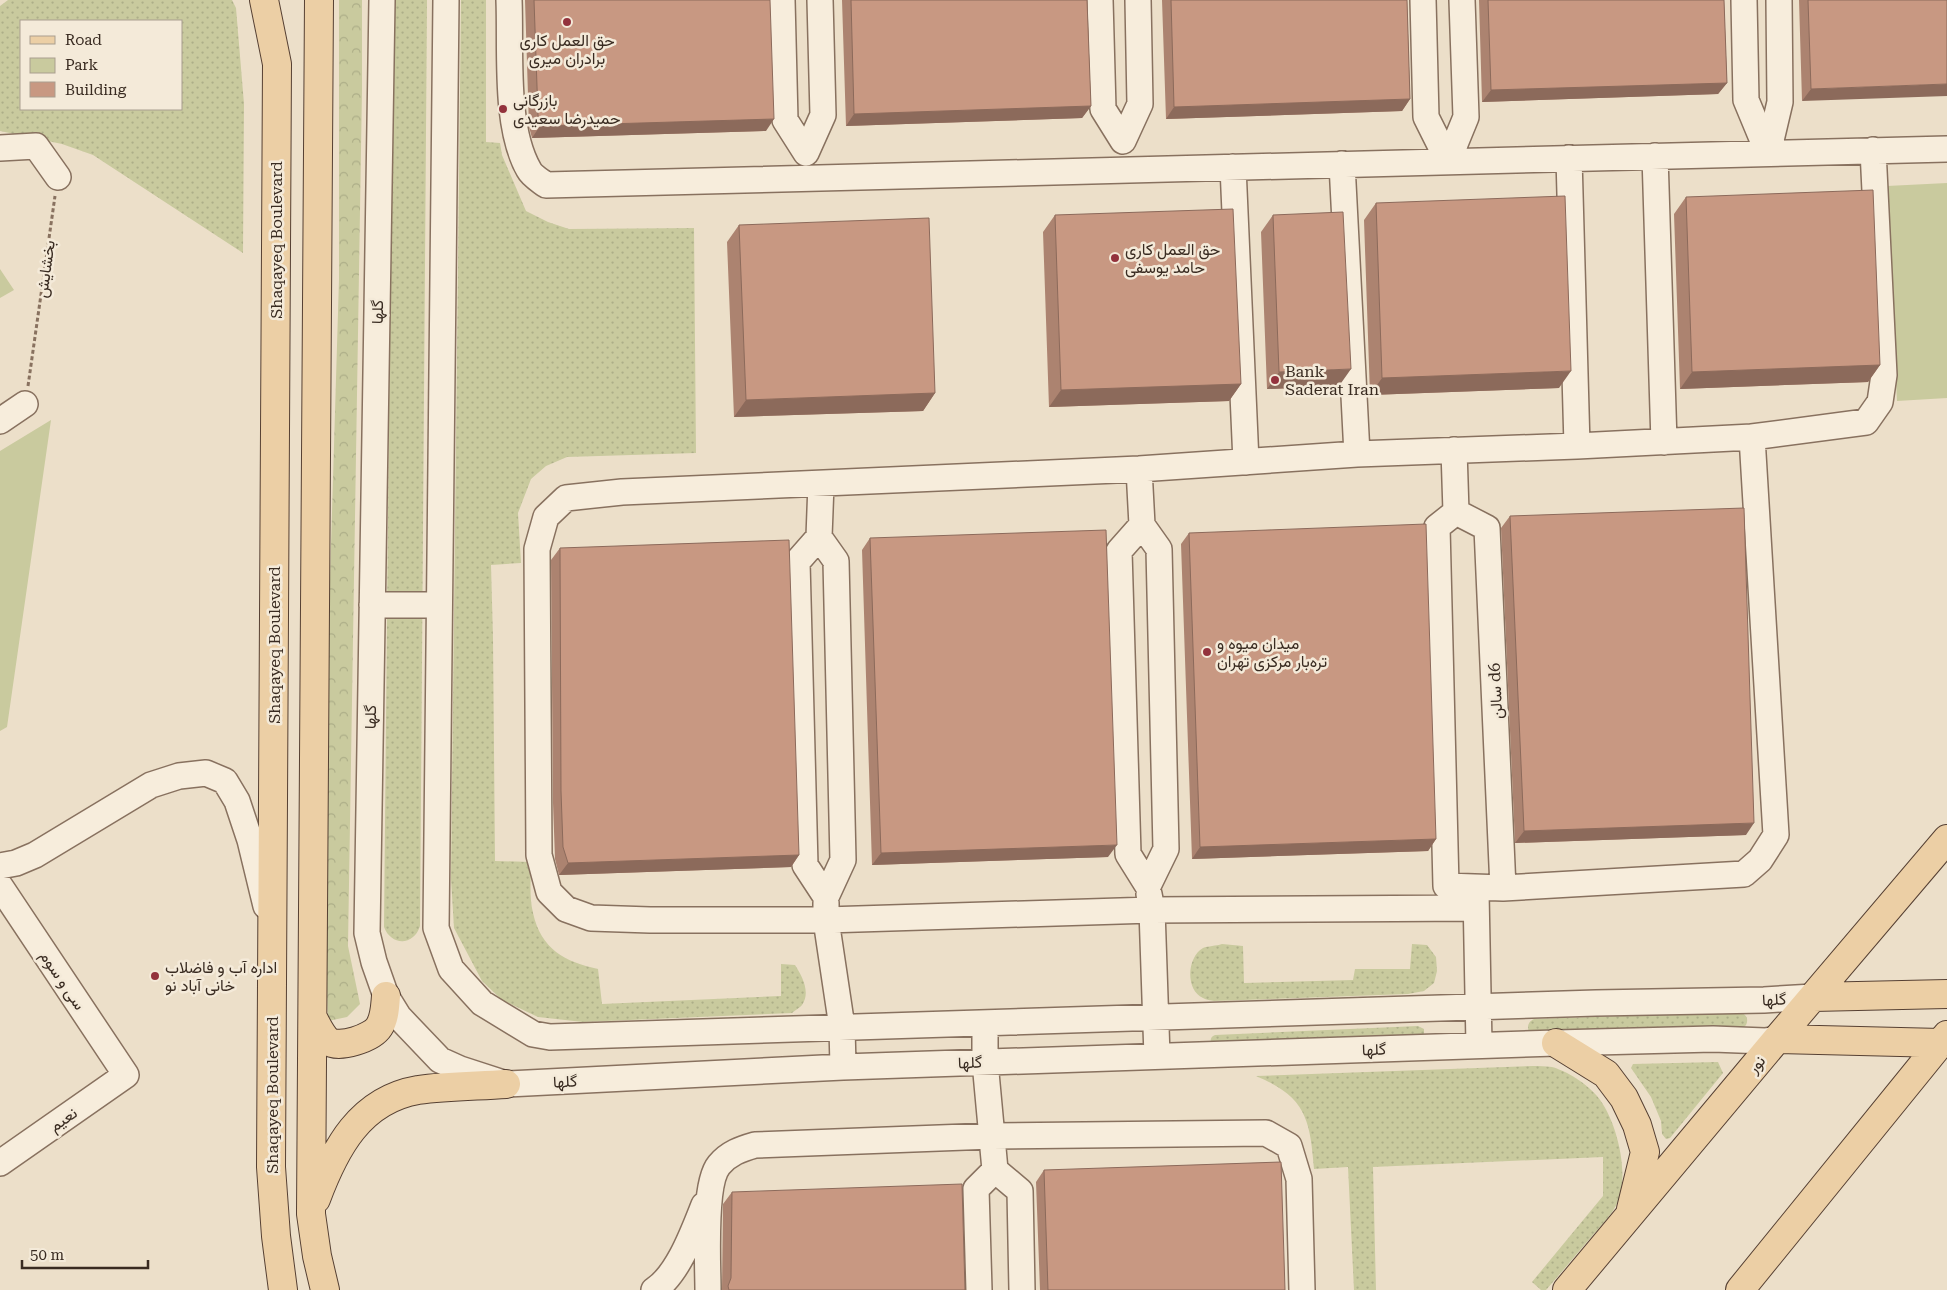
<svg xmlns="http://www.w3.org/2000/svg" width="1947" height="1290" font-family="'Roboto Serif',Vazirmatn,serif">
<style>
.grass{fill:url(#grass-dots);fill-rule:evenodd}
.forest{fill:url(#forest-crowns)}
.green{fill:#c9ca9e}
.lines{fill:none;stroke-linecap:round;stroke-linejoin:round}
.minor-casing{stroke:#88715f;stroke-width:28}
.major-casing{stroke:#564033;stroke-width:30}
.path{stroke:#88715f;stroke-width:3;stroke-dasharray:4 2.5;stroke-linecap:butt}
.minor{stroke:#f7eddc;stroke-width:25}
.major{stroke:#eccfa5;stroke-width:28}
.wall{fill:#ac8370}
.shaded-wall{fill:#8c6a5b}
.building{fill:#c89882;stroke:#8c6a5b}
.poi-dot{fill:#93323c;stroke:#f4ead9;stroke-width:2}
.labels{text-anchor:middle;stroke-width:5;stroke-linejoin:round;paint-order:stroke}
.poi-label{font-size:16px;fill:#392b21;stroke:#f4ead9;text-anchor:start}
.street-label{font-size:16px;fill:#392b21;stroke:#f4ead9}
</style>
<defs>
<pattern id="grass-dots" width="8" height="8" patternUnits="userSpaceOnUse" patternTransform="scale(1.25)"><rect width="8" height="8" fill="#c9ca9e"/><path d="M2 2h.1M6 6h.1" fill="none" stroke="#adae88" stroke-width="1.8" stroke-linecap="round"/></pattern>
<pattern id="forest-crowns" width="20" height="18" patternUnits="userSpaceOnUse" patternTransform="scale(1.25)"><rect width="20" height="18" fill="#c9ca9e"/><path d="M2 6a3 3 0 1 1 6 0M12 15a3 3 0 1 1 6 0" fill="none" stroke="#adae88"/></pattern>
</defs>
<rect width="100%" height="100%" fill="#ecdfc9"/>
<path class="grass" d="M8 0H232L236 8 244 104 243 253 93 155 62 144 0 131V6ZM21 21H181V109H21Z
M393 0H427L420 926C414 946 391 946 384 927Z
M461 0H486V142L500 143 502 155 526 211 548 222 569 229 694 228 696 453 567 457 546 466 531 479 518 513 521 563 491 565 493 638 495 861 531 862C531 878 529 897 533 913 541 949 565 962 598 969L602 1004 781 996V964L795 965C802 976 811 992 802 1005 800 1008 795 1010 792 1013L583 1022 538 1017 502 1000 482 981 454 928 451 879Z
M1222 944 1243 946 1244 983 1353 980 1355 969H1410L1412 944 1427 945 1436 957 1437 971 1434 983 1424 991 1408 994 1214 1001C1211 1000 1206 1000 1203 998 1185 990 1187 957 1203 948 1208 946 1216 946 1222 944Z
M1740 1012C1746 1014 1749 1019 1746 1025L1742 1029 1529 1033C1527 1026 1528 1022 1534 1019Z
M1418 1026 1424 1029V1035L1211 1044C1210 1040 1211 1036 1215 1035Z
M1718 1062 1723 1073 1670 1138 1666 1139 1662 1134 1661 1121 1651 1097 1631 1068 1633 1064Z
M1533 1066C1539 1066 1546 1066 1552 1067 1567 1071 1587 1084 1597 1096 1616 1118 1630 1173 1618 1201 1613 1214 1602 1224 1593 1235 1577 1253 1562 1272 1546 1290H1541L1532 1282 1603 1196V1157L1373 1167 1376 1290H1354L1348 1167 1314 1169C1310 1119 1306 1097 1256 1076Z"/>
<path class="forest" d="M339 0H362V89L348 946 360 1004 347 1017 328 1021 322 846 339 279Z"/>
<path class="green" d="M1947 183V398L1897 401 1887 186Z
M0 269 14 290 0 298Z
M51 420 7 727 0 731V451Z"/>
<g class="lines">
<g class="minor-casing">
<path id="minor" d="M382 0 367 933 374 962 386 996 399 1017 440 1060 460 1069 506 1084 843 1067 1556 1043 1713 1039 1765 1041 1777 1039
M446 0 436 928 451 969 482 1003 533 1034 550 1037 1596 1003 1764 1000 1813 997
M509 0C511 50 504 127 529 170 532 176 541 181 546 185L1947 149
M782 0 785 120 806 153 823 115 820 0
M1100 0 1103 109 1123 141 1140 104 1138 0
M1423 0 1426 117 1448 161 1466 117 1462 0
M1744 0 1746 100 1768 153
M0 148 36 146 58 177
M1768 153 1780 102 1779 0
M1655 156 1664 442
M1342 164 1357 454
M1233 167 1246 462
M0 421 25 404
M1752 437 1866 422 1880 402 1884 375 1873 150
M1454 450 1456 512
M1139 469 1142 525 1159 549 1166 849 1148 886 1128 854 1119 551 1142 525
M1456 512 1437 527 1446 886 1503 888 1744 874 1760 860 1776 835 1752 437 1577 446
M1456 512 1487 528 1503 888
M819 537 797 562 805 865 826 897 843 860 836 561 819 537 821 484
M372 605H439
M0 866 16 863 35 855 151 785 179 776 206 773 225 781 237 801 250 840 266 906
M0 886 126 1075 0 1163
M1476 893 1479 1045
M1149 894 1152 910 1157 1056
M826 903V920L1152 910 1476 908
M985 1023V1062L995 1170 1020 1191 1022 1290
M843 1067 842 1027 826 920H650L591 918 566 909 549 892 539 855 537 549 546 517 566 498 622 492 1139 469 1357 454 1577 446 1569 158
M654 1290C678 1275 694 1230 704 1205
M708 1290C708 1263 703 1184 719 1165 729 1153 741 1149 755 1145L992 1136 1266 1133 1289 1146 1299 1179 1302 1290
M979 1290 976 1189 995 1170"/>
</g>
<g class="major-casing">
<path id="major" d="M264 0 277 64 271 1167 276 1236 283 1290
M319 0 311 1214 317 1256 325 1290
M1813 997 1947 994
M313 1018C317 1025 321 1035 328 1041 339 1049 372 1038 379 1027 385 1018 385 1007 386 996
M1777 1039 1941 1043
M1556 1043 1606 1074 1624 1098 1637 1125 1645 1152 1631 1209
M316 1199C335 1148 360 1100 418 1090 447 1086 477 1086 506 1084
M1567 1290 1777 1039 1947 839
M1740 1290 1947 1035"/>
</g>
<path class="path" d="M28 386 55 196"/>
<use href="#minor" class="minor"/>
<use href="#major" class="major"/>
</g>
<path class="wall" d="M525 0H770L766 131 532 138 529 127Z
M842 0H1087L1091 106 1082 118 846 126Z
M1162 0H1407L1410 99 1402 111 1166 119Z
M1479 0H1724L1727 83 1718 94 1482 102Z
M1799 0H1947L1802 101Z
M1686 197 1880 365 1868 382 1680 389 1674 214Z
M1376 203 1559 388 1370 395 1364 220Z
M1055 215 1241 384 1229 401 1049 407 1043 232Z
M1273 215 1339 386 1267 389 1261 232Z
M739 225 935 393 923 411 734 417 727 242Z
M1510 516 1746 835 1515 843 1501 528Z
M1189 533 1436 839 1428 851 1192 859 1181 544Z
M870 538 1108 857 872 865 862 550Z
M560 548 799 855 791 867 559 875 555 859 553 803 551 560Z
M1044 1170 1285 1290H1040L1036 1182Z
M732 1192 965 1290H722L723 1204Z"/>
<path class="shaded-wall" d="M1727 83 1718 94 1482 102 1491 90Z
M1947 84V96L1802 101 1811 89Z
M1410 99 1402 111 1166 119 1174 107Z
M1091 106 1082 118 846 126 854 114Z
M774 119 766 131 532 138 540 126Z
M1880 365 1868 382 1680 389 1692 372Z
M1351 369 1339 386 1267 389 1279 372Z
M1571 371 1559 388 1370 395 1382 378Z
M1241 384 1229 401 1049 407 1061 390Z
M935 393 923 411 734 417 746 400Z
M1754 823 1746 835 1515 843 1524 831Z
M1436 839 1428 851 1192 859 1200 847Z
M1117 845 1108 857 872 865 881 853Z
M799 855 791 867 559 875 568 863Z"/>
<path class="building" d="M534 0H770L774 119 540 126 538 115Z
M851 0H1087L1091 106 854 114Z
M1171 0H1407L1410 99 1174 107Z
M1488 0H1724L1727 83 1491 90Z
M1808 0H1947V84L1811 89Z
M1873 190 1880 365 1692 372 1686 197Z
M1565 196 1571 371 1382 378 1376 203Z
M1233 209 1241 384 1061 390 1055 215Z
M1343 212 1351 369 1279 372 1273 215Z
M929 218 935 393 746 400 739 225Z
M1744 508 1754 823 1524 831 1510 516Z
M1426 524 1436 839 1200 847 1189 533Z
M1106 530 1117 845 881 853 870 538Z
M789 540 799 855 568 863 563 847 561 791 560 548Z
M1281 1162 1285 1290H1048L1044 1170Z
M962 1184 965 1290H729L728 1286 731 1278 732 1192Z"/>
<g class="poi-dot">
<circle cx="567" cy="22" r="5"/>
<circle cx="503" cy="109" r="5"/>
<circle cx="1115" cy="258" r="5"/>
<circle cx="1275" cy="380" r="5"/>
<circle cx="1207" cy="652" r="5"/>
<circle cx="155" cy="976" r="5"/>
</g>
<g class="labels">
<g class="poi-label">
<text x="567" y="46" text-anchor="middle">حق العمل کاری<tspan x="567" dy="18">برادران میری</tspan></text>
<text x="513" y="106">بازرگانی<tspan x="513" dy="18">حمیدرضا سعیدی</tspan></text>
<text x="1125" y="255">حق العمل کاری<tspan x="1125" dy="18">حامد یوسفی</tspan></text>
<text x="1285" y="377">Bank<tspan x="1285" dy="18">Saderat Iran</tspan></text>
<text x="1217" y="649">میدان میوه و<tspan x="1217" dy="18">تره‌بار مرکزی تهران</tspan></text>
<text x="165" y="973">اداره آب و فاضلاب<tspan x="165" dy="18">خانی آباد نو</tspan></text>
</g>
<g class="street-label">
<text transform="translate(276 240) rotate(-90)" y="6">Shaqayeq Boulevard</text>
<text transform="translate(45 269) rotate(-82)" y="6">بخشایش</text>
<text transform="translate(377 312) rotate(-89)" y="6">گلها</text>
<text transform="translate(274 645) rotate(-90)" y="6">Shaqayeq Boulevard</text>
<text transform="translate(1495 691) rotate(-93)" y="6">سالن d6</text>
<text transform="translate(370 717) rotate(-89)" y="6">گلها</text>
<text transform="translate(63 980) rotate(56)" y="6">سی و سوم</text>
<text transform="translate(1774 999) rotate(-3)" y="6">گلها</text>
<text transform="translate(1374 1049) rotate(-2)" y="6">گلها</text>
<text transform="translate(970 1062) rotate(-2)" y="6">گلها</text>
<text transform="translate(1756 1064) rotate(-50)" y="6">نور</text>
<text transform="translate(565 1081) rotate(-3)" y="6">گلها</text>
<text transform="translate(272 1095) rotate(-90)" y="6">Shaqayeq Boulevard</text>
<text transform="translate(63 1119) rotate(-35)" y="6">نعیم</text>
</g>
</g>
<rect x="20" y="20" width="162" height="90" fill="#f4ead9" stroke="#a99e8f"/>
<rect x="30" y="36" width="25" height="8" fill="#eccfa5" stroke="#a99e8f"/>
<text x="65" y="45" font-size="15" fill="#392b21">Road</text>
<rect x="30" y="58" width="25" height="15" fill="#c9ca9e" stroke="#a99e8f"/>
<text x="65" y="70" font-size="15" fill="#392b21">Park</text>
<rect x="30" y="82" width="25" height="15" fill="#c89882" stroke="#a99e8f"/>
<text x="65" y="95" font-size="15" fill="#392b21">Building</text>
<path d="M22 1260v8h126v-8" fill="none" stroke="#392b21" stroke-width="2.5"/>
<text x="30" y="1260" font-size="15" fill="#392b21" stroke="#f4ead9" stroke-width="4" paint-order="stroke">50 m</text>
</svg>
